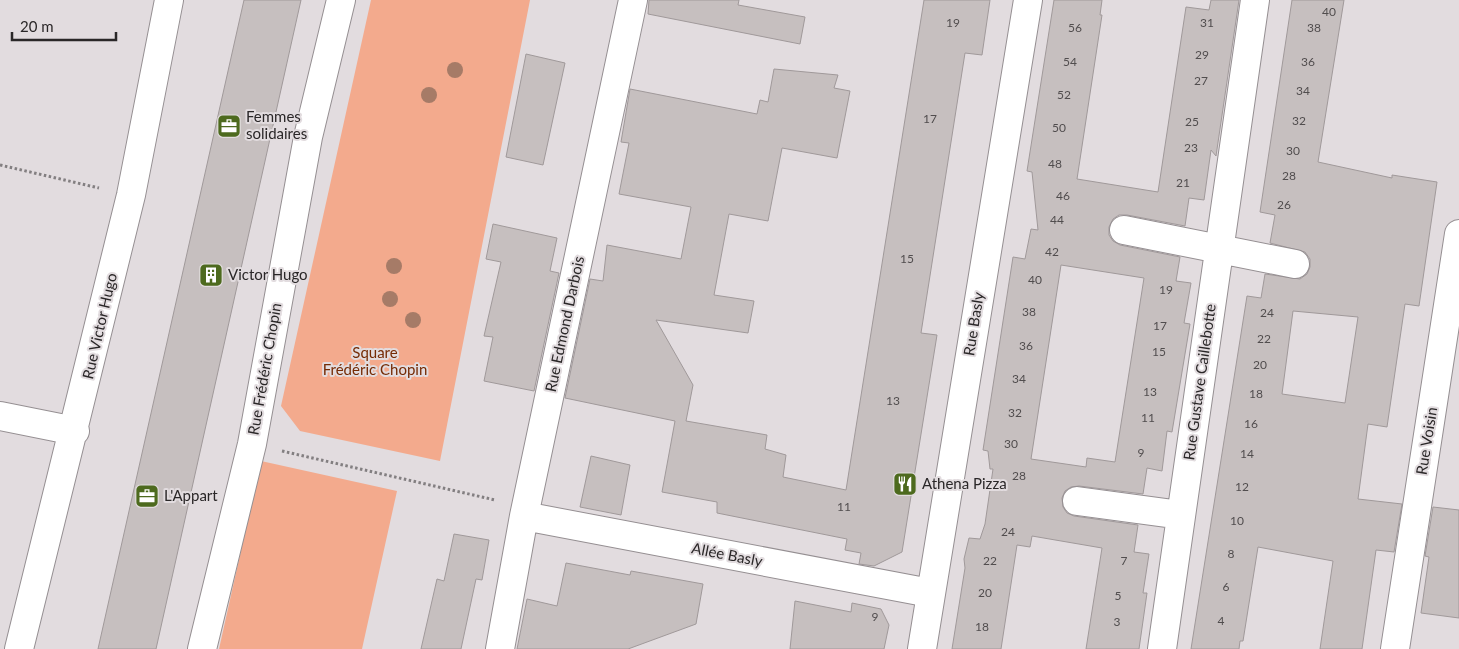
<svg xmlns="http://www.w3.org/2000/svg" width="1459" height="649" font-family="Lato,sans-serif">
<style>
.green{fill:#f3aa8d}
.building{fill:#c6bfbf;stroke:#a0999a;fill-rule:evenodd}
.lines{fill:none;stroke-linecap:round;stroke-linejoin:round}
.street-casing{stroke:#958f92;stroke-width:30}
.path{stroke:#837f81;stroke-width:3;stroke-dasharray:2.5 2.5;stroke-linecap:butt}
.street{stroke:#fff;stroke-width:28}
.tree{fill:#a67b67}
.labels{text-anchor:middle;stroke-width:4;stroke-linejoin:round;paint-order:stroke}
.number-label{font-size:12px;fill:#514d4e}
.poi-label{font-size:15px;fill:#2a2728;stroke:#e2dcdf;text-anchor:start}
.street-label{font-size:15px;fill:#2a2728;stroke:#e2dcdf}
.park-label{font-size:15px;fill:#752b05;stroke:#e2dcdf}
</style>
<rect width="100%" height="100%" fill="#e2dcdf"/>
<path class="green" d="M371 0H530L440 461 300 431 281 406Z
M261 461 397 491 362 649H219Z"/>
<path class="building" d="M244 0H301L156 649H98Z
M649 0H739L738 5 805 17 800 44 648 14Z
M924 0H990L982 55 965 53 921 333 937 335 902 552 874 566 859 564 861 553 845 550 847 539 717 513V502L662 492 675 421 565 398 590 279 603 281 607 245 681 259 691 207 619 194 629 143 621 142 630 89 757 114 760 100 768 102 774 69 838 75 834 88 850 91 837 158 782 148 768 221 729 214 714 295 754 301 748 333 656 320 693 385 686 421 767 435 765 449 786 455 783 477 846 490Z
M1054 0H1102L1100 15H1102L1077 179 1158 192 1186 7 1209 10 1211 0H1239L1216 156 1211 150 1204 200 1189 198 1185 226 1127 215H1119L1113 219 1109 227V235L1113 241 1120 245 1180 257 1176 281 1191 283 1184 323 1190 324 1172 432 1167 431 1162 471 1147 468 1143 494 1079 486 1071 487 1065 491 1062 498 1063 507 1067 513 1074 516 1138 525 1134 552 1149 554 1143 593H1147L1139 649H1086L1102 548 1032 536 1030 547 1017 545 1001 649H952L965 568 964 559 969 538 980 539 985 524 993 469H990L988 451 983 450 1013 257 1025 259 1031 229 1038 230 1032 172 1027 171ZM1061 265 1144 278 1115 462 1087 458 1086 467 1031 459Z
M1292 0H1344L1318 162 1392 178V175L1437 182 1419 306 1405 304 1387 427 1368 424 1358 499 1402 504 1394 552 1376 550 1362 649H1320L1333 561 1258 547 1243 641H1240L1239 649H1191L1247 296 1261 298 1265 274 1300 279 1307 274 1310 267V259L1305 252 1270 243 1275 215 1260 212ZM1293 311 1358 317 1345 403 1282 394Z
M526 54 565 63 543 165 506 157Z
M493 224 557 238 550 271 559 273 534 391 484 381 493 337 484 336 501 262 486 259Z
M591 456 630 465 621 515 580 507Z
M1433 507 1459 510V618L1421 613 1429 557 1425 556Z
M454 534 489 540 482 580 476 579 461 649H421L437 579 444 581Z
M566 563 630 575 631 571 703 584 696 624 628 649H517L527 599 557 606Z
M795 601 851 612 852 603 881 609 889 625 884 649H790Z"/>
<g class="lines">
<g class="street-casing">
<path id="street" d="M1124 230 1295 264
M0 416 75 431
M1077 501 1181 515
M524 516 930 593
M19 649 131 195 169 0
M202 649 252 444 308 137 341 0
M500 649 524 516 633 0
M922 649 1028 0
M1162 649 1255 0
M1395 649 1459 234"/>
</g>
<path class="path" d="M0 165 99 188
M282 451 495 500"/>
<use href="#street" class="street"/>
</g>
<g class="tree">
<circle cx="455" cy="70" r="8"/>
<circle cx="429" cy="95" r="8"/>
<circle cx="394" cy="266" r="8"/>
<circle cx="390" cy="299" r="8"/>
<circle cx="413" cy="320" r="8"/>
</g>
<defs>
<g id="office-square" transform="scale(1.25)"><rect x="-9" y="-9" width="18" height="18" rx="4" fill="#4d6a1e" stroke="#e2dcdf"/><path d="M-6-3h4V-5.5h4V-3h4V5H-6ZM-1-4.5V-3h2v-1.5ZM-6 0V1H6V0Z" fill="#fff"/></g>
<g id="building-square" transform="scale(1.25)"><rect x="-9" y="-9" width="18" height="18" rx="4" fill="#4d6a1e" stroke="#e2dcdf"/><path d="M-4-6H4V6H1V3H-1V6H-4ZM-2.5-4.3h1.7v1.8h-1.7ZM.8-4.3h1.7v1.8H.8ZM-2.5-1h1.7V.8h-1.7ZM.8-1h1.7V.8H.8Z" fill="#fff"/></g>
<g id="restaurant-square" transform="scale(1.25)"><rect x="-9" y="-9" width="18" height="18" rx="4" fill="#4d6a1e" stroke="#e2dcdf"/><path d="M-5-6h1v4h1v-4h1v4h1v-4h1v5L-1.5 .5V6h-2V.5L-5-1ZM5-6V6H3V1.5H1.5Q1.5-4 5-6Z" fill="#fff"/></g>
</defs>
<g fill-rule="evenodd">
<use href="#office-square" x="229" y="126"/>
<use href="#building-square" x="211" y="275"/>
<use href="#restaurant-square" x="905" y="484"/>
<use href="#office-square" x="147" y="496"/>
</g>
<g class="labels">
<g class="number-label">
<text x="1329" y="16">40</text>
<text x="953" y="27">19</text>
<text x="1207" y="27">31</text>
<text x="1075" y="32">56</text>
<text x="1314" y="32">38</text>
<text x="1202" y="59">29</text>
<text x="1070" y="66">54</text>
<text x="1308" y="66">36</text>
<text x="1201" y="85">27</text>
<text x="1303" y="95">34</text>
<text x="1064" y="99">52</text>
<text x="930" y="123">17</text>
<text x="1299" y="125">32</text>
<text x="1192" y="126">25</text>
<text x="1059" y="132">50</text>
<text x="1191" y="152">23</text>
<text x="1293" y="155">30</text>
<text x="1055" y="168">48</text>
<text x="1289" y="180">28</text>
<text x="1183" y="187">21</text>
<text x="1063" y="200">46</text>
<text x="1284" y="209">26</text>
<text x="1057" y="224">44</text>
<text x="1052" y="256">42</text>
<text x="907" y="263">15</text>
<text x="1035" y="284">40</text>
<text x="1166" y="294">19</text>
<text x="1029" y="316">38</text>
<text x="1267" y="317">24</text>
<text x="1160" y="330">17</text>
<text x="1264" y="343">22</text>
<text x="1026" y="350">36</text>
<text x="1159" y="356">15</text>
<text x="1260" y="369">20</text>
<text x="1019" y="383">34</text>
<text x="1150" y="396">13</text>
<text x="1256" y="398">18</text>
<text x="893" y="405">13</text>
<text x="1015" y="417">32</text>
<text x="1148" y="422">11</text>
<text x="1251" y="428">16</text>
<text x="1011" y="448">30</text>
<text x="1141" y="457">9</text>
<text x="1247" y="458">14</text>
<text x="1019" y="480">28</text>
<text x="1242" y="491">12</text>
<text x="844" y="511">11</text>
<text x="1237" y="525">10</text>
<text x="1008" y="536">24</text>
<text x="1231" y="558">8</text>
<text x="990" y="565">22</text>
<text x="1124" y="565">7</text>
<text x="1226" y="591">6</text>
<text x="985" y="597">20</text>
<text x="1118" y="600">5</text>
<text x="875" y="621">9</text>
<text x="1221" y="625">4</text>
<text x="1117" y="626">3</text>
<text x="982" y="631">18</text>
</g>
<g class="poi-label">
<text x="246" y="122">Femmes<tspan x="246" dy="17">solidaires</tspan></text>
<text x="228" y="280">Victor Hugo</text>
<text x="922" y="489">Athena Pizza</text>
<text x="164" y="501">L'Appart</text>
</g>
<g class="street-label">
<text transform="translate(565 324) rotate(-78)" y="5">Rue Edmond Darbois</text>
<text transform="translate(974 324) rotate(-81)" y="5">Rue Basly</text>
<text transform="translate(100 326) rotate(-77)" y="5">Rue Victor Hugo</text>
<text transform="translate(265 369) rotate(-80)" y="5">Rue Frédéric Chopin</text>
<text transform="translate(1200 382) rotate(-82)" y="5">Rue Gustave Caillebotte</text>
<text transform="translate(1427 441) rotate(-81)" y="5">Rue Voisin</text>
<text transform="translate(727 555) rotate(11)" y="5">Allée Basly</text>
</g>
<g class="park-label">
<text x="375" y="358">Square<tspan x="375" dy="17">Frédéric Chopin</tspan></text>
</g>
</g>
<path d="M12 32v8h104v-8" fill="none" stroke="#2a2728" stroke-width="2.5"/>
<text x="20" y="32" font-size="15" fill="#2a2728" stroke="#e2dcdf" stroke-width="4" paint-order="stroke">20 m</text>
</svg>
